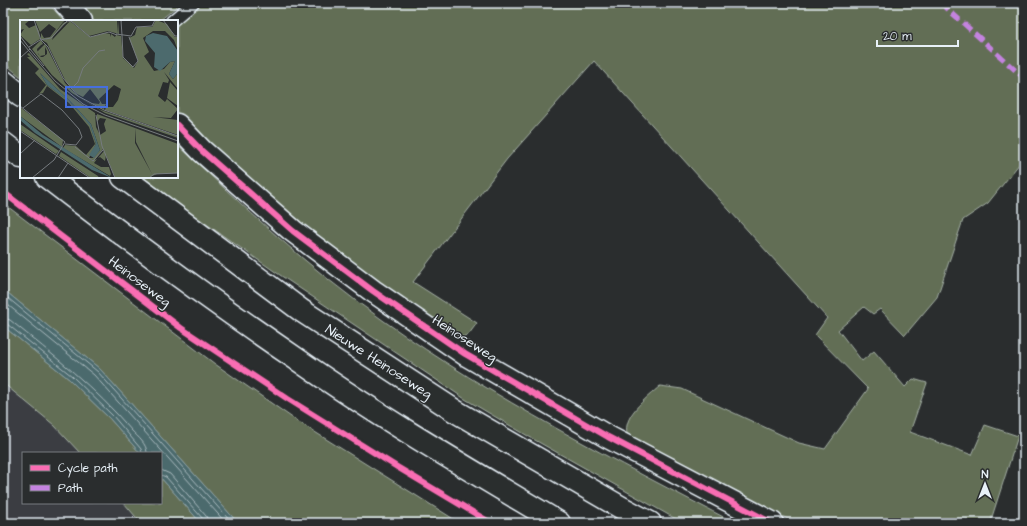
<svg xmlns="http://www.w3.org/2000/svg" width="1027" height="526" font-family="'Architects Daughter',sans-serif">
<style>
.built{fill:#3b3d43}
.green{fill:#626e55;stroke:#a5b0a6}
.water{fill:#4c6a6d;stroke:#8aa0a5}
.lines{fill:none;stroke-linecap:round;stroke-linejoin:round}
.shore{stroke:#aabbc0;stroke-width:1}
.lane-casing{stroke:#e8f1f8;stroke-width:14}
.street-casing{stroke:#e8f1f8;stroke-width:25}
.highway-casing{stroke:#e8f1f8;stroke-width:25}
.lane{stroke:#2a2d2e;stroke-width:11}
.street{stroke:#2a2d2e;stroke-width:22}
.highway{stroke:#2a2d2e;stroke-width:22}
.quiet{stroke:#c483df;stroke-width:5;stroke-dasharray:10 5;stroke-linecap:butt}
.cycleway-casing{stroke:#2a2d2e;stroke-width:8}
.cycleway{stroke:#f96db3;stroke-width:6}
.labels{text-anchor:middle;stroke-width:3;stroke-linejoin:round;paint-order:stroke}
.street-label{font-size:14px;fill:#e8f1f8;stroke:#2a2d2e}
.inset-road{fill:none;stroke:#767b7f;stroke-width:1}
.view{fill:#466fde;fill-opacity:0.15;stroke:#466fde;stroke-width:2}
.inset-edge{fill:none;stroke:#e8f1f8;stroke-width:2}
</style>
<rect width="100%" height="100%" fill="#2a2d2e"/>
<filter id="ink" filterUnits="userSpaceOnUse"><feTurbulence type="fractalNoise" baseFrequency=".025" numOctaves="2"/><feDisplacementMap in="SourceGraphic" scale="8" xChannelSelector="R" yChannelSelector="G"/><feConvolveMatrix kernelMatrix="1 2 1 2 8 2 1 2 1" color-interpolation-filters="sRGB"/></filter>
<g filter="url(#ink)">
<path class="built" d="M3 373 93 453H23V503H149L166 523H3Z"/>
<path class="green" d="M3 3H48L64 21H21V77L3 62Z
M78 3H181L159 21H93Z
M203 3H1024V158L988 203 963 220 937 297 905 335 880 309 873 314 864 307 838 330 862 361 874 351 905 387 913 379 927 383 910 432 972 455 985 425 1018 436 990 523H796L629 439C618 418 647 398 660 386L682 389 799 443 825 449 868 389 815 335 827 318 594 61 507 159 413 282 477 323 469 334 458 339 306 229 177 115V25Z
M177 144C243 206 309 269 384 321 494 399 615 461 735 523H683L533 439 465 399 274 271 189 212 143 177H177Z
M3 203 215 364 294 419 460 523H238L100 369 3 289Z
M3 326 69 379 110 419 140 453H80L54 425 3 383Z
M161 478 201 523H141L124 503H161Z"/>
<path class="water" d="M3 289 100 369 238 523H201L161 478V453H140L110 419 69 379 3 326Z"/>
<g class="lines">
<path class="shore" d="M3 294 98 372 232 523
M3 301 94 375 226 523
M3 318 10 320C54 356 95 387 132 431 138 437 147 444 147 453
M3 323 7 324 72 376 113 416 141 449 142 453
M161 470 170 474 206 516 209 523
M161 475 166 477 203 519 204 523"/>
<g class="lane-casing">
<path id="lane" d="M172 21 193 3"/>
</g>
<g class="street-casing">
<path id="street" d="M65 3 81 21
M177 125 202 151 293 231 373 291 465 354 608 437 772 523"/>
</g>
<g class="highway-casing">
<path id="highway" d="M3 81 21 96
M3 143 21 157
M47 177C130 241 214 303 301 362 384 420 472 471 559 523
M123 177 302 311 455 411 622 508 650 523"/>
</g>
<use href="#lane" class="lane"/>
<use href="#street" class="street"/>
<use href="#highway" class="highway"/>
<path class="quiet" d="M941 3 1024 78"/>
<g class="cycleway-casing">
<path id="cycleway" d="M177 125 202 151 293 231 373 291 465 354 608 437 772 523
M3 192 181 328 288 399 397 467 491 523"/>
</g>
<use href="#cycleway" class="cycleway"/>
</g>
</g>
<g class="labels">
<g class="street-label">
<text transform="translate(140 281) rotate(37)" y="5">Heinoseweg</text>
<text transform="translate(465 338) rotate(33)" y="5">Heinoseweg</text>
<text transform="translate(379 361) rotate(33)" y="5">Nieuwe Heinoseweg</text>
</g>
</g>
<g transform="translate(20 20)">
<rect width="158" height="158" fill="#2a2d2e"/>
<path d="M0 0H10L5 4 9 8 16 5 19 11 20 19 11 25 0 15 4 9 0 10ZM15 0H46L43 2 31 18 28 19H21V13L24 18 30 17 36 9 29 4 20 12ZM50 0H97V14L98 0 99 14 88 11 69 16ZM136 0 147 4 155 17H158V31L154 20 145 11H133L123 18 129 32 124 36 134 51 144 49 150 42 155 41 149 54 153 59 158 53V69L144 52 149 60 148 63 143 62 138 76 145 82 147 79 158 89 151 98 133 97 158 100V115L85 90 86 87H93L98 80 101 69 94 65 79 79 82 84H86L84 89 71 83 79 84 80 82 70 69 63 77 57 74 46 62 27 23 22 20 31 18 43 3 45 2H48L43 5 33 17 32 20 50 1 70 17 85 13 90 14V17L91 14 95 17 96 15 101 16 103 38 114 48 118 41 109 18 115 15 117 7H132ZM21 20 23 24 21 25 17 29 18 34 21 37H23L27 34V31L25 27V35L20 36 17 32 25 24 45 63 59 77 81 90 158 116V118L85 93 52 73 32 55 12 29ZM9 33 40 69 75 93 76 107 80 115 86 111 84 104 86 99 80 98 77 102V94L115 108V123L132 154 116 122 115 108 158 124V153L137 154 128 158H95L86 135 85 141 80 137 78 138 84 131 83 129 74 141 69 138H73L80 130 71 104 50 81 20 53 27 65 49 81 70 105 76 124 69 138 73 141 77 139 74 143 81 147H89L91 154 90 156 43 128 45 125 56 126 66 135 75 124 69 107 49 83 27 66 23 73 19 74 26 65 15 53 19 49 7 37H10L7 34ZM150 62 158 71V86L147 78ZM0 87 43 120 42 127 0 96ZM0 104 39 131 36 134 0 110ZM41 132 78 156 79 158H71L39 136Z" fill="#626e55"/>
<path d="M133 13 147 16 158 31V53L153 59 149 54 155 41 150 42 140 51 134 47 135 33 125 21 126 16ZM20 53 50 81 71 104 80 130 74 138 69 135 76 124 70 106 51 83 27 65ZM0 96 23 115 92 158 72 150 15 113 0 100Z" fill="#4c6a6d"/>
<path class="inset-road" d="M14 0 21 20 28 27 43 58 58 76 84 90 158 116M143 0 155 16H158M96 14 111 16 116 7 132 6 135 0M102 15 103 37 113 47 118 41 109 17M102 15 101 1 104 0M0 16 10 29 0 38M0 20 9 31M9 27 20 20 31 18 47 1H51L70 17 89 12 97 15M10 29 24 46M9 31 35 61 63 84 85 95 158 121M51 69 58 62 63 48 79 31 85 30M0 86 45 122 34 140 12 158M3 88 21 74 42 90 59 109 62 117 56 125 45 124M76 95 82 126 95 158M0 111 70 158M55 127 73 141 83 130M0 134 15 120M38 158 48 143M129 158 134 154 158 153"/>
<path class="view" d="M46 67H87V87H46Z"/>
<rect width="158" height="158" class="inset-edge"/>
</g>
<rect width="1027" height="526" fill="none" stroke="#2a2d2e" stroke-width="16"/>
<rect x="8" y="8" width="1011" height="510" fill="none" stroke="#e8f1f8" stroke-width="1.5" filter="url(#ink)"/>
<rect x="22" y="452" width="140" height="52" fill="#2a2d2e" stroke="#767b7f"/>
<rect x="30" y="465" width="20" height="6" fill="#f96db3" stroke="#767b7f"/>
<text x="58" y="472" font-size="12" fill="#e8f1f8">Cycle path</text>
<rect x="30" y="485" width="20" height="6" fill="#c483df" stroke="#767b7f"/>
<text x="58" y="492" font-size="12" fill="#e8f1f8">Path</text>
<g transform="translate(985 484)" stroke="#2a2d2e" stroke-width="3" paint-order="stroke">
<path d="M0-3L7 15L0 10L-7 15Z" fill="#e8f1f8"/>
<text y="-6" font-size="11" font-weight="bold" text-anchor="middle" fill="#e8f1f8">N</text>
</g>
<path d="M877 40v6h81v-6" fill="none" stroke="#e8f1f8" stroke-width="2"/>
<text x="883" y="40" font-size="12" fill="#e8f1f8" stroke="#2a2d2e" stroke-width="3" paint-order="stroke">20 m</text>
</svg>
